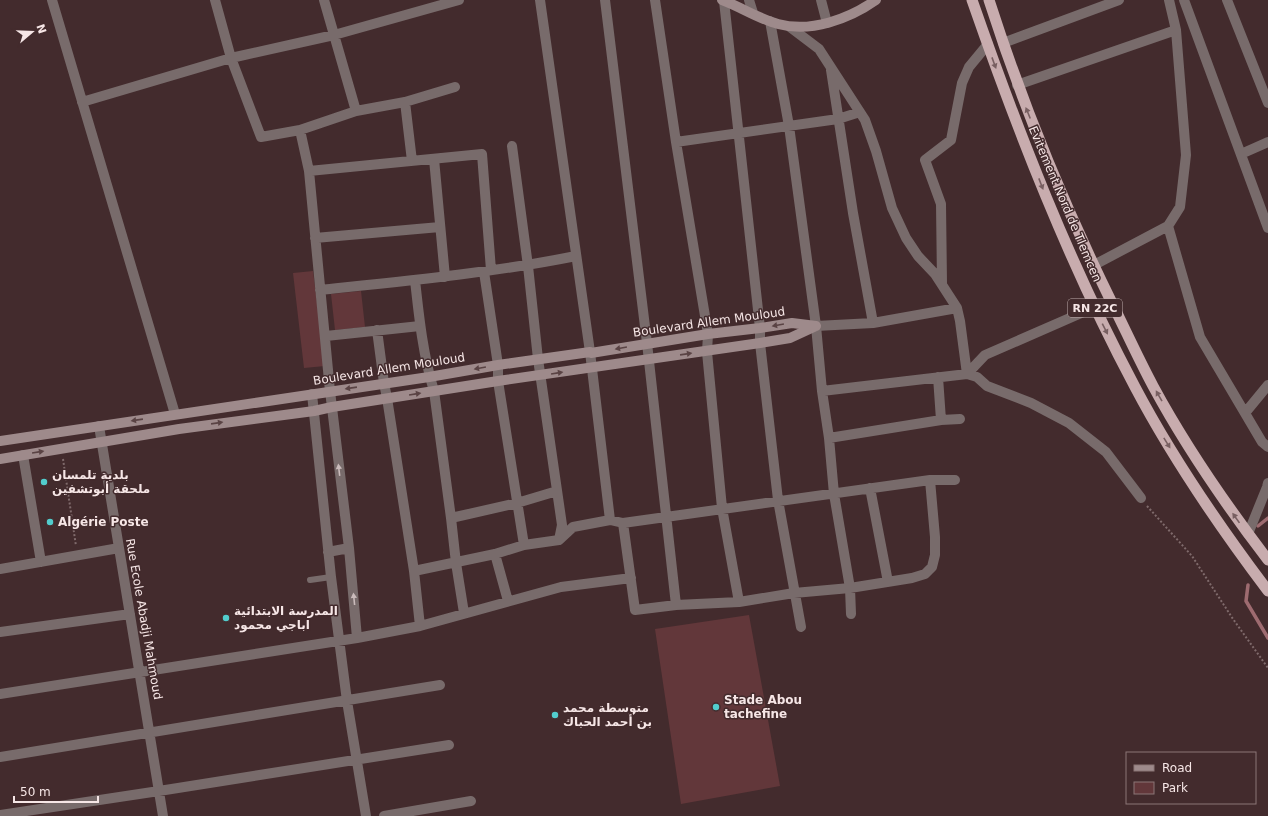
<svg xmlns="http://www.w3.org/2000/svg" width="1268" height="816" font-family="'DejaVu Sans','Noto Naskh Arabic',sans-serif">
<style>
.green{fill:#62373a}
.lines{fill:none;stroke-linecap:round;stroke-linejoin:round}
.stream{stroke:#9e6b70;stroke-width:3.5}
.path{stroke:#7f6a6b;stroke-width:2;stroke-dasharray:2 2;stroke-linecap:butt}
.service{stroke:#786b6b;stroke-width:6}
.minor{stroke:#786b6b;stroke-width:10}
.secondary{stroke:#9e8a8b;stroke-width:10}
.trunk{stroke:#c8acae;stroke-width:11}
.oneway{fill:#785f61}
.oneway2{fill:#5a4344}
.oneway3{fill:#cabbbb}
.poi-dot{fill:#52cdcd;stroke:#432b2d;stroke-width:1.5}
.labels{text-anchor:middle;stroke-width:3;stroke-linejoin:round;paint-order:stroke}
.shield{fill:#432b2d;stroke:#c0aeae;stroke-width:1}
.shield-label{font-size:11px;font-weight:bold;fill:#f6e6e6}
.street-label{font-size:12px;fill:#f6e6e6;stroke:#432b2d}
.poi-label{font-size:12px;font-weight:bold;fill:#f6e6e6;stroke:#432b2d;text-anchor:start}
</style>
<rect width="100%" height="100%" fill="#432b2d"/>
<path class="green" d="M313 271 325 366 304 368 293 273Z
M361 291 365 327 335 330 331 294Z
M749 615 780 786 681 804 655 629Z"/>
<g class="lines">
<path class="stream" d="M1258 526 1268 518
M1248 585 1246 601 1268 638"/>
<path class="path" d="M63 459 76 546
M1147 506 1192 556 1233 619 1268 668"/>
<path class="service" d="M310 580 331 577"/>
<path class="minor" d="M52 0 175 414
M215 0 231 58 261 137 300 130 356 111 405 102 455 87
M324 0 356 111
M540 0 590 352 610 520
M605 0 647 343 676 605
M655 0 676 142 708 334 707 352 722 508 739 602
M749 0 753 13
M821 0 827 23
M1184 0 1268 228
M1227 0 1268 103
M724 1 760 328V343L778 500 801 627
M770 21 789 126 816 326 822 391 829 438 834 494 850 588 851 614
M790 27 819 49 865 120 876 151 892 208 906 238 918 256 935 274 957 308 960 321 967 374
M1003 43 1119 0
M831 70 853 213 873 323
M1017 85 1176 30
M82 102 231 58 334 35 459 0
M405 102 412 161
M300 130 309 171
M676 142 838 119 860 112
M512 146 528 266 538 359 562 525 559 540
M1241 154 1268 142
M434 159 445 277
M1168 226 1200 337 1262 442 1268 447
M315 238 440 227
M1094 265 1168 226 1180 207 1186 155 1176 30 1169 0
M484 272 498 365V381L524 545
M415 280C419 317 423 355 434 391L451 518 456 563 464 613
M942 283 941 204 925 160 951 140 962 83 969 67 988 44
M320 290C406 281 491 273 576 256
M816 326 873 323 957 308
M377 330 384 383 387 398 414 571 420 626
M326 336 420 326
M967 374 985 355 1095 307
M938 377 941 420
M822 391 967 374 977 377 987 386 1031 403 1069 423 1106 452 1141 498
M312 394 331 577 347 701 366 816
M1245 413 1268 385
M99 426 163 816
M829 438 941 420 960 419
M23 455 41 562
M870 488 888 582
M451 518 517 503 557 491
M623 523 635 610 676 605 739 602 794 593 850 588 912 578 925 574 932 567 935 555V537L930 480
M1248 534 1267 487 1268 483
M328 552 349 548
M495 554 508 601
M0 569 119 548
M414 571 495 554 524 545 559 540 573 527 610 520 623 523 930 480H955
M0 632 130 614
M357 638 349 548 330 391 309 171 482 154 491 270
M0 694 357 638 420 626 561 587 631 578
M0 757 440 685
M0 815 159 791 449 745
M384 816 471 801"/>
<path class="secondary" d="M722 0C741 7 759 19 778 24 811 33 849 19 876 0
M0 441 429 377 498 365 590 352 591 353 708 334 760 328 792 323 816 326
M0 459 179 429 314 411 332 407 498 381 760 343 790 338 816 326"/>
<path class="trunk" d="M972 0C1018 132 1069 263 1135 387 1173 459 1219 526 1268 591
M989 0C1022 103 1063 203 1111 301 1125 329 1138 358 1153 386 1186 447 1226 505 1268 560"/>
</g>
<defs><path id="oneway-solid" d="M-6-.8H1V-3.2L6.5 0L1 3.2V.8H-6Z"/></defs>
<g class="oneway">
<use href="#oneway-solid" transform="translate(994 63) rotate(70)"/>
<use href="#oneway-solid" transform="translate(1028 113) rotate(-112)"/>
<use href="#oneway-solid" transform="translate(1041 184) rotate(69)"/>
<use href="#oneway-solid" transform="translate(1105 329) rotate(63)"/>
<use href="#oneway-solid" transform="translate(1159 396) rotate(-120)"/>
<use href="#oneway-solid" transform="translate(1167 443) rotate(58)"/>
<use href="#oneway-solid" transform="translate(1236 518) rotate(-125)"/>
</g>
<g class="oneway2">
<use href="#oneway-solid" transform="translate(778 325) rotate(170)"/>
<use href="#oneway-solid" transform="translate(621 348) rotate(170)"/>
<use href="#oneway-solid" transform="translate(686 354) rotate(-8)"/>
<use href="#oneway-solid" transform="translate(480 368) rotate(170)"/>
<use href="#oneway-solid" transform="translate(557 373) rotate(-9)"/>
<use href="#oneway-solid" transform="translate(351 388) rotate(172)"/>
<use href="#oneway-solid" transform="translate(415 394) rotate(-9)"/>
<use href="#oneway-solid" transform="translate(137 420) rotate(172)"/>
<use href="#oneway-solid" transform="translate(217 423) rotate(-8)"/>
<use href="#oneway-solid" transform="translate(38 452) rotate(-9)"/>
</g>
<g class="oneway3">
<use href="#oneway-solid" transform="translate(339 470) rotate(-97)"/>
<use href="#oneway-solid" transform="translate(354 599) rotate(-96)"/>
</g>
<g class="poi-dot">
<circle cx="44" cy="482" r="4"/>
<circle cx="50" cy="522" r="4"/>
<circle cx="226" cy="618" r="4"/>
<circle cx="716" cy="707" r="4"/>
<circle cx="555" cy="715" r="4"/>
</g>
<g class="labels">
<rect class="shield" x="1068" y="299" width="54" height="18" rx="3"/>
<g class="shield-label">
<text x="1095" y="312">RN 22C</text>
</g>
<g class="street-label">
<text transform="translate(1065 204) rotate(67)" y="4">Evitement Nord de Tlemcen</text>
<text transform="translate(709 322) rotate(-8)" y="4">Boulevard Allem Mouloud</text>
<text transform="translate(389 369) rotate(-9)" y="4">Boulevard Allem Mouloud</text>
<text transform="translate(144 619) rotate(80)" y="4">Rue Ecole Abadji Mahmoud</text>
</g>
<g class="poi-label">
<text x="52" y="479">بلدية تلمسان<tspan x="52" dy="14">ملحقة أبوتشفين</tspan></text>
<text x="58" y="526">Algérie Poste</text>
<text x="234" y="615">المدرسة الابتدائية<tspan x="234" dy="14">اباجي محمود</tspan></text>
<text x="724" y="704">Stade Abou<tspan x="724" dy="14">tachefine</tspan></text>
<text x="563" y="712">متوسطة محمد<tspan x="563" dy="14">بن أحمد الحباك</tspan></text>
</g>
</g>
<rect x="1126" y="752" width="130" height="52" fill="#432b2d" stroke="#8b7677"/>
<rect x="1134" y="765" width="20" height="6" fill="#9e8a8b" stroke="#8b7677"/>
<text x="1162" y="772" font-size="12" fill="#f6e6e6">Road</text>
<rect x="1134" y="782" width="20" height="12" fill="#62373a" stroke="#8b7677"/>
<text x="1162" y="792" font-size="12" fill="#f6e6e6">Park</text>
<g transform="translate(32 32) rotate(71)" stroke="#432b2d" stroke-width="3" paint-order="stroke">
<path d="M0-3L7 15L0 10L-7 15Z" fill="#f6e6e6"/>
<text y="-6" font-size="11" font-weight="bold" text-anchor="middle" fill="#f6e6e6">N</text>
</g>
<path d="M14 796v6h84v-6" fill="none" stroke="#f6e6e6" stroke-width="2"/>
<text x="20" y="796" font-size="12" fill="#f6e6e6" stroke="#432b2d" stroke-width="3" paint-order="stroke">50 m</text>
</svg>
